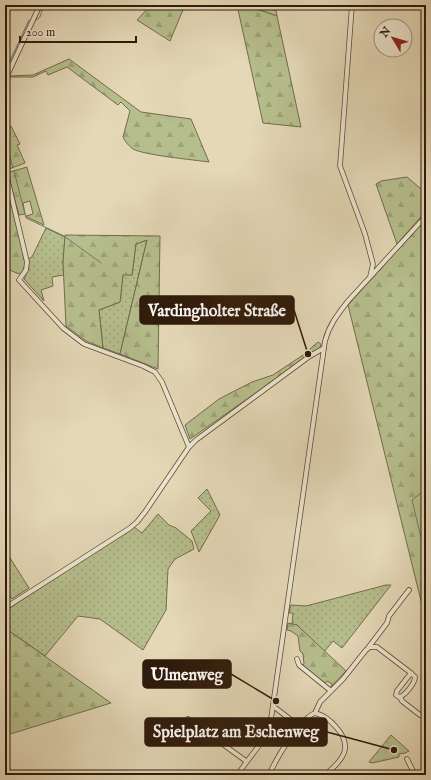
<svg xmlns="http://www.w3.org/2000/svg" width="431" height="780" font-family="'IM FELL English',serif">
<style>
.grass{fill:url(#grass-dots);stroke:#726c4c}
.forest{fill:url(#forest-firs);stroke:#726c4c}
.park{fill:url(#park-crowns);stroke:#726c4c}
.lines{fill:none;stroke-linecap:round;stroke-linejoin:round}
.stream{stroke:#6c7a6c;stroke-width:1}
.minor-casing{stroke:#5c4a35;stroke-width:5.5}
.minor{stroke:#ede6d0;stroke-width:4}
.leader{fill:none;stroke:#2e1a0a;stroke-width:1.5}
.callout-dot{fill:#2e1a0a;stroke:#ede6d0;stroke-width:1.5}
.callout{fill:#2e1a0a;stroke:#2e1a0a;stroke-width:1.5}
.callout-label{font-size:16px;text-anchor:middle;font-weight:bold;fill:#fff}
</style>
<defs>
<pattern id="grass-dots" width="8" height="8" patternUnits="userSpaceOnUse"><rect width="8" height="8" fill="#b6be8d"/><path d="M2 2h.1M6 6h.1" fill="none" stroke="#9da378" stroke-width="1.8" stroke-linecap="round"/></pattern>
<pattern id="forest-firs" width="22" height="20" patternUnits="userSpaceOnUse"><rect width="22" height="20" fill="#b6be8d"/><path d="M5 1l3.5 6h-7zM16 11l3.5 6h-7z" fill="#9da378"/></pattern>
<pattern id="park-crowns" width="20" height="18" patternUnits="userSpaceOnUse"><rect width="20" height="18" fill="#b6be8d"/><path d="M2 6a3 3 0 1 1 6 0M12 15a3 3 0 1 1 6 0" fill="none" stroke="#9da378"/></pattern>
</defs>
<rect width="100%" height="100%" fill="#e4d8b7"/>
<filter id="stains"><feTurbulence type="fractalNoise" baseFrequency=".005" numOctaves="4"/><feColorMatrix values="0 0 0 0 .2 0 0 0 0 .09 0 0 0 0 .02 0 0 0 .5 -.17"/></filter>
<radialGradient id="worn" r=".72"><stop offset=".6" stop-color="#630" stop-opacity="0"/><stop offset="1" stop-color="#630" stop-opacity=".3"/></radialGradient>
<path class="grass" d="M245 5H275L277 16Z
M46 228 65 237 63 263 64 275 52 277 53 286 41 290 44 301 24 279 29 268 28 259 32 257Z
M147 240 120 354 103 348 99 310 120 302 123 274 132 275 136 244Z
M207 489 220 515 199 552 191 531 211 511 198 498Z
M158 514 169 525 176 528 192 541 194 549 175 559 168 569 166 610 143 650 100 619 78 616 45 656 5 628V611L134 527 142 533Z
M5 550 29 588 12 599 5 590Z
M386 585H391L342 648 333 641 324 652 297 625 292 624 293 613H289L291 605 306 606Z"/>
<path class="forest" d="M151 5H185L170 41 137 20Z
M237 5H245L277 16 301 127 263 123Z
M69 59 141 112 191 119 209 162C195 160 143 155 133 149 129 146 125 142 123 137L130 111 121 102 118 105 67 67 48 75 46 71 33 77H9V76L33 75Z
M11 126 20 144 17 145 25 163 9 169 7 168 5 161V129Z
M27 167V168L44 225 27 217 26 216 33 214 30 201 23 203 25 214 19 215 8 174 10 172Z
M407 177 426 193V211L397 244 376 184 381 181Z
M5 178 17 223 25 264 23 271 19 274 5 268Z
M426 219V621L348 305Z
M65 235 160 236 158 369 120 354 147 240 136 244 132 275H123L120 302 99 310 103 348 86 341 66 326 63 263Z
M318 342 321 344 320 348 190 439 185 425 219 399 252 382 273 375 303 355Z
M288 623 297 625 346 671 331 687 332 684 327 681 325 684 302 666V665L304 664 303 654 300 651 298 636 291 631 287 630Z
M5 628 111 703 7 735 5 733Z"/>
<path class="park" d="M391 735 409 751 405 753 399 754V757L372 763 369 762Z"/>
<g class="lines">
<path class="stream" d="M36 20 40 17 44 5
M5 66 8 65 29 20
M5 138 13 168
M14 171 26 218 64 236 101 263
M426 489 412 500 426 558"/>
<g class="minor-casing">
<path id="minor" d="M352 5 340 166 365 234 373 264 370 277
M5 80 40 5
M5 169 27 262 26 270 19 280 63 328 84 344 143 366 155 372 162 382 189 447
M5 608 130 528 137 522 145 512 189 447 196 440 310 356 324 348
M368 648 387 623 389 616 409 590
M297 659 299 665 331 691
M400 697 402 701 420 715
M273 706 299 726
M315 713 320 702 343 679 366 650 370 647H377L411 673 415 677C415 683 405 696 399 697L396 695 397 691 411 673
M188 719 246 761
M407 759 415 775
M238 775C247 758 264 744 270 726L325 341C329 325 338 314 348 301L426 216
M269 775C276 759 299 719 315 713 324 715 330 720 336 727 354 747 343 760 325 775"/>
</g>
<use href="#minor" class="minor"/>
</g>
<path class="leader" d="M308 354L294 310M276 701L231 674M394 750L327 732"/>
<g class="callout-dot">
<circle cx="308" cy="354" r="4"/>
<circle cx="276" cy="701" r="4"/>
<circle cx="394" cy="750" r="4"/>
</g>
<g class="callout">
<rect x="140" y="296" width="154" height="28" rx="4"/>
<rect x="143" y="660" width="88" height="28" rx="4"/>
<rect x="145" y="718" width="182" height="28" rx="4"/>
</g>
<g class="callout-label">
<text x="217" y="316">Vardingholter Straße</text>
<text x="187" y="680">Ulmenweg</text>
<text x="236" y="737">Spielplatz am Eschenweg</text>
</g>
<rect width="431" height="780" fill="none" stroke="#e4d8b7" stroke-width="20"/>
<rect x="6" y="6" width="419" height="768" fill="none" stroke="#2e1a0a" stroke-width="2"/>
<rect x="10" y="10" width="411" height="760" fill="none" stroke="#2e1a0a"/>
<g transform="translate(393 38) rotate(308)"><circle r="19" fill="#ede6d0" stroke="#a19481"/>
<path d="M0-3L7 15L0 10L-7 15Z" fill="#8f2418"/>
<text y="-6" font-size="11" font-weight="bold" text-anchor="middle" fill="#2e1a0a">N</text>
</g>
<path d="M20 36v6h116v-6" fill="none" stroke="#2e1a0a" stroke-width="2"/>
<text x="26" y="36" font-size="12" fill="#2e1a0a" stroke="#ede6d0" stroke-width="3" paint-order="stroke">200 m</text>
<rect width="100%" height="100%" filter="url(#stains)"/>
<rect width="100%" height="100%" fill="url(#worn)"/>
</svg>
